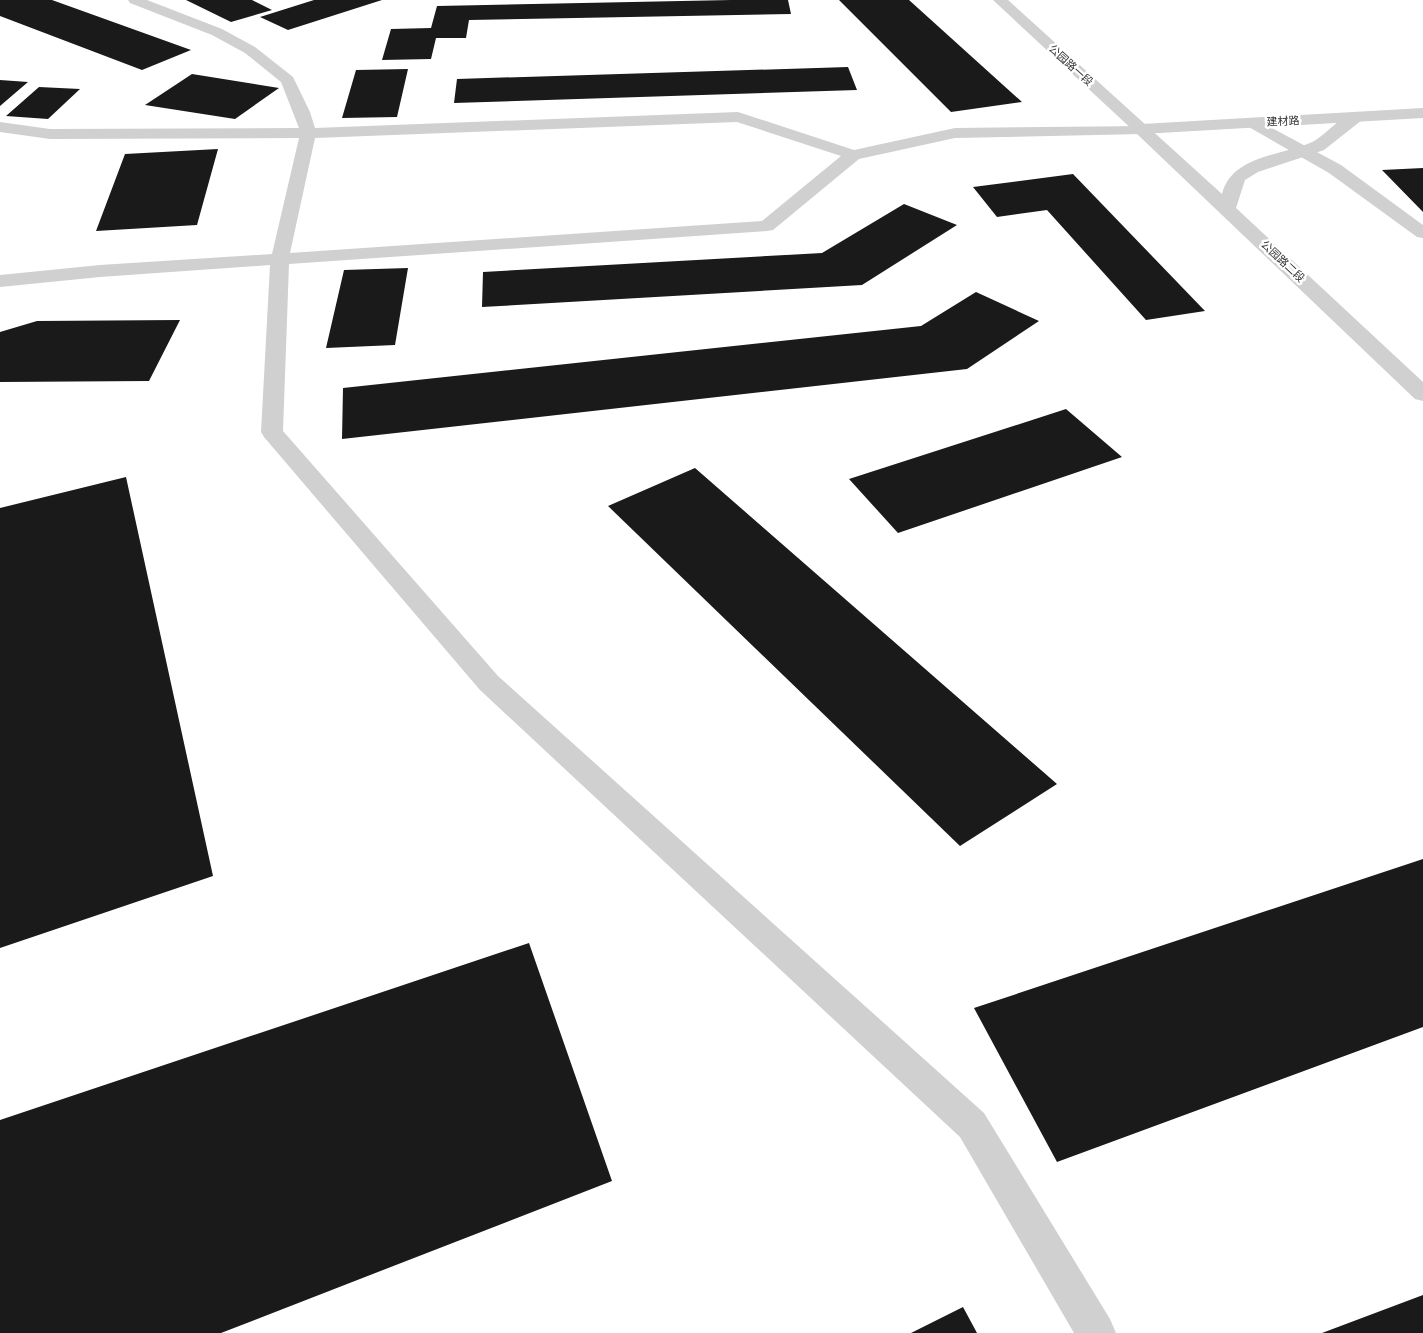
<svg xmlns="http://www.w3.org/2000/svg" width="1423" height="1333" font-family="Poppins,'Noto Sans SC',sans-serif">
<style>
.building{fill:#1a1a1a}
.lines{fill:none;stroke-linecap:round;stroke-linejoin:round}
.service{fill:#d0d0d0;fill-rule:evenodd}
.minor{fill:#d0d0d0;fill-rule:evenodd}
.tertiary{fill:#d0d0d0;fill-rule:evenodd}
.labels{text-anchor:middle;stroke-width:5;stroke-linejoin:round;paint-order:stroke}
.far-street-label{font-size:11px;fill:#333;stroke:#fff}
</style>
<rect width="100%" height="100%" fill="#fff"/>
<path class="building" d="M0 0H52L191 50 142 70 0 16Z
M186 0H252L272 10 231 22Z
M314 0H382L288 30 260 17Z
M731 0H788L791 14 469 20 466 38H436L431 59 382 60 391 29 431 28 437 6Z
M839 0H909L1022 102 951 112Z
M848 67 857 90 454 103 457 79Z
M408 69 397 117 342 118 356 70Z
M192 74 279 88 235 119 145 105Z
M0 80 28 82 0 106Z
M39 87 80 89 48 119 6 116Z
M218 149 197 225 96 231 125 154Z
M1423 168V212L1382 170Z
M1073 174 1205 311 1146 320 1047 210 997 217 973 187Z
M904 204 957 225 862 285 482 307 483 272 822 253Z
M408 268 395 345 326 348 344 270Z
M976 292 1039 321 967 369 342 439 343 388 921 326Z
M180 320 149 381 0 382V332L37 321Z
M1066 409 1122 457 898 533 849 479Z
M695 468 1057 784 960 846 608 506Z
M126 477 213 876 0 948V508Z
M1423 859V1027L1057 1162 974 1008Z
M529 943 612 1181 221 1333H0V1120Z
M1423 1295V1333H1322Z
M963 1307 977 1333H911Z"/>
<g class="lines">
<path class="service" d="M128 0H147L222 29 255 47 293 77 310 112 315 128 738 112 854 150 955 128 1148 126 1150 129 1142 134 955 138 859 159 773 230 767 231 289 264 283 431 498 676 984 1113 1110 1319 1116 1333H1074L960 1137 480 690 264 437 261 432 270 265 100 277 0 287V275L100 265 272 254 299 138 50 139 0 132V122L50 129 299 128 281 82 245 53 212 35 130 3ZM737 122 841 156 762 221 290 253 315 138Z
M1253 118 1341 165 1423 225V238L1417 237 1329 173 1247 126 1245 123 1247 120Z"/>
<path class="minor" d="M1423 108V118L1142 134 1136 133 1134 129 1136 125 1142 124Z"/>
<path class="tertiary" d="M993 0H1008L1222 194C1232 156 1279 156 1310 143 1327 136 1343 109 1362 114L1364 117 1362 120 1324 150 1258 172 1245 180 1236 208 1423 382V401L1415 399 1136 133Z"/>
</g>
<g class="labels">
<g class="far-street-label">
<text transform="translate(1071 65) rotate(42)" y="4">公园路一段</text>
<text transform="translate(1283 121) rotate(-3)" y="4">建材路</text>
<text transform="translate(1283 261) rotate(43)" y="4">公园路二段</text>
</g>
</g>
</svg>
